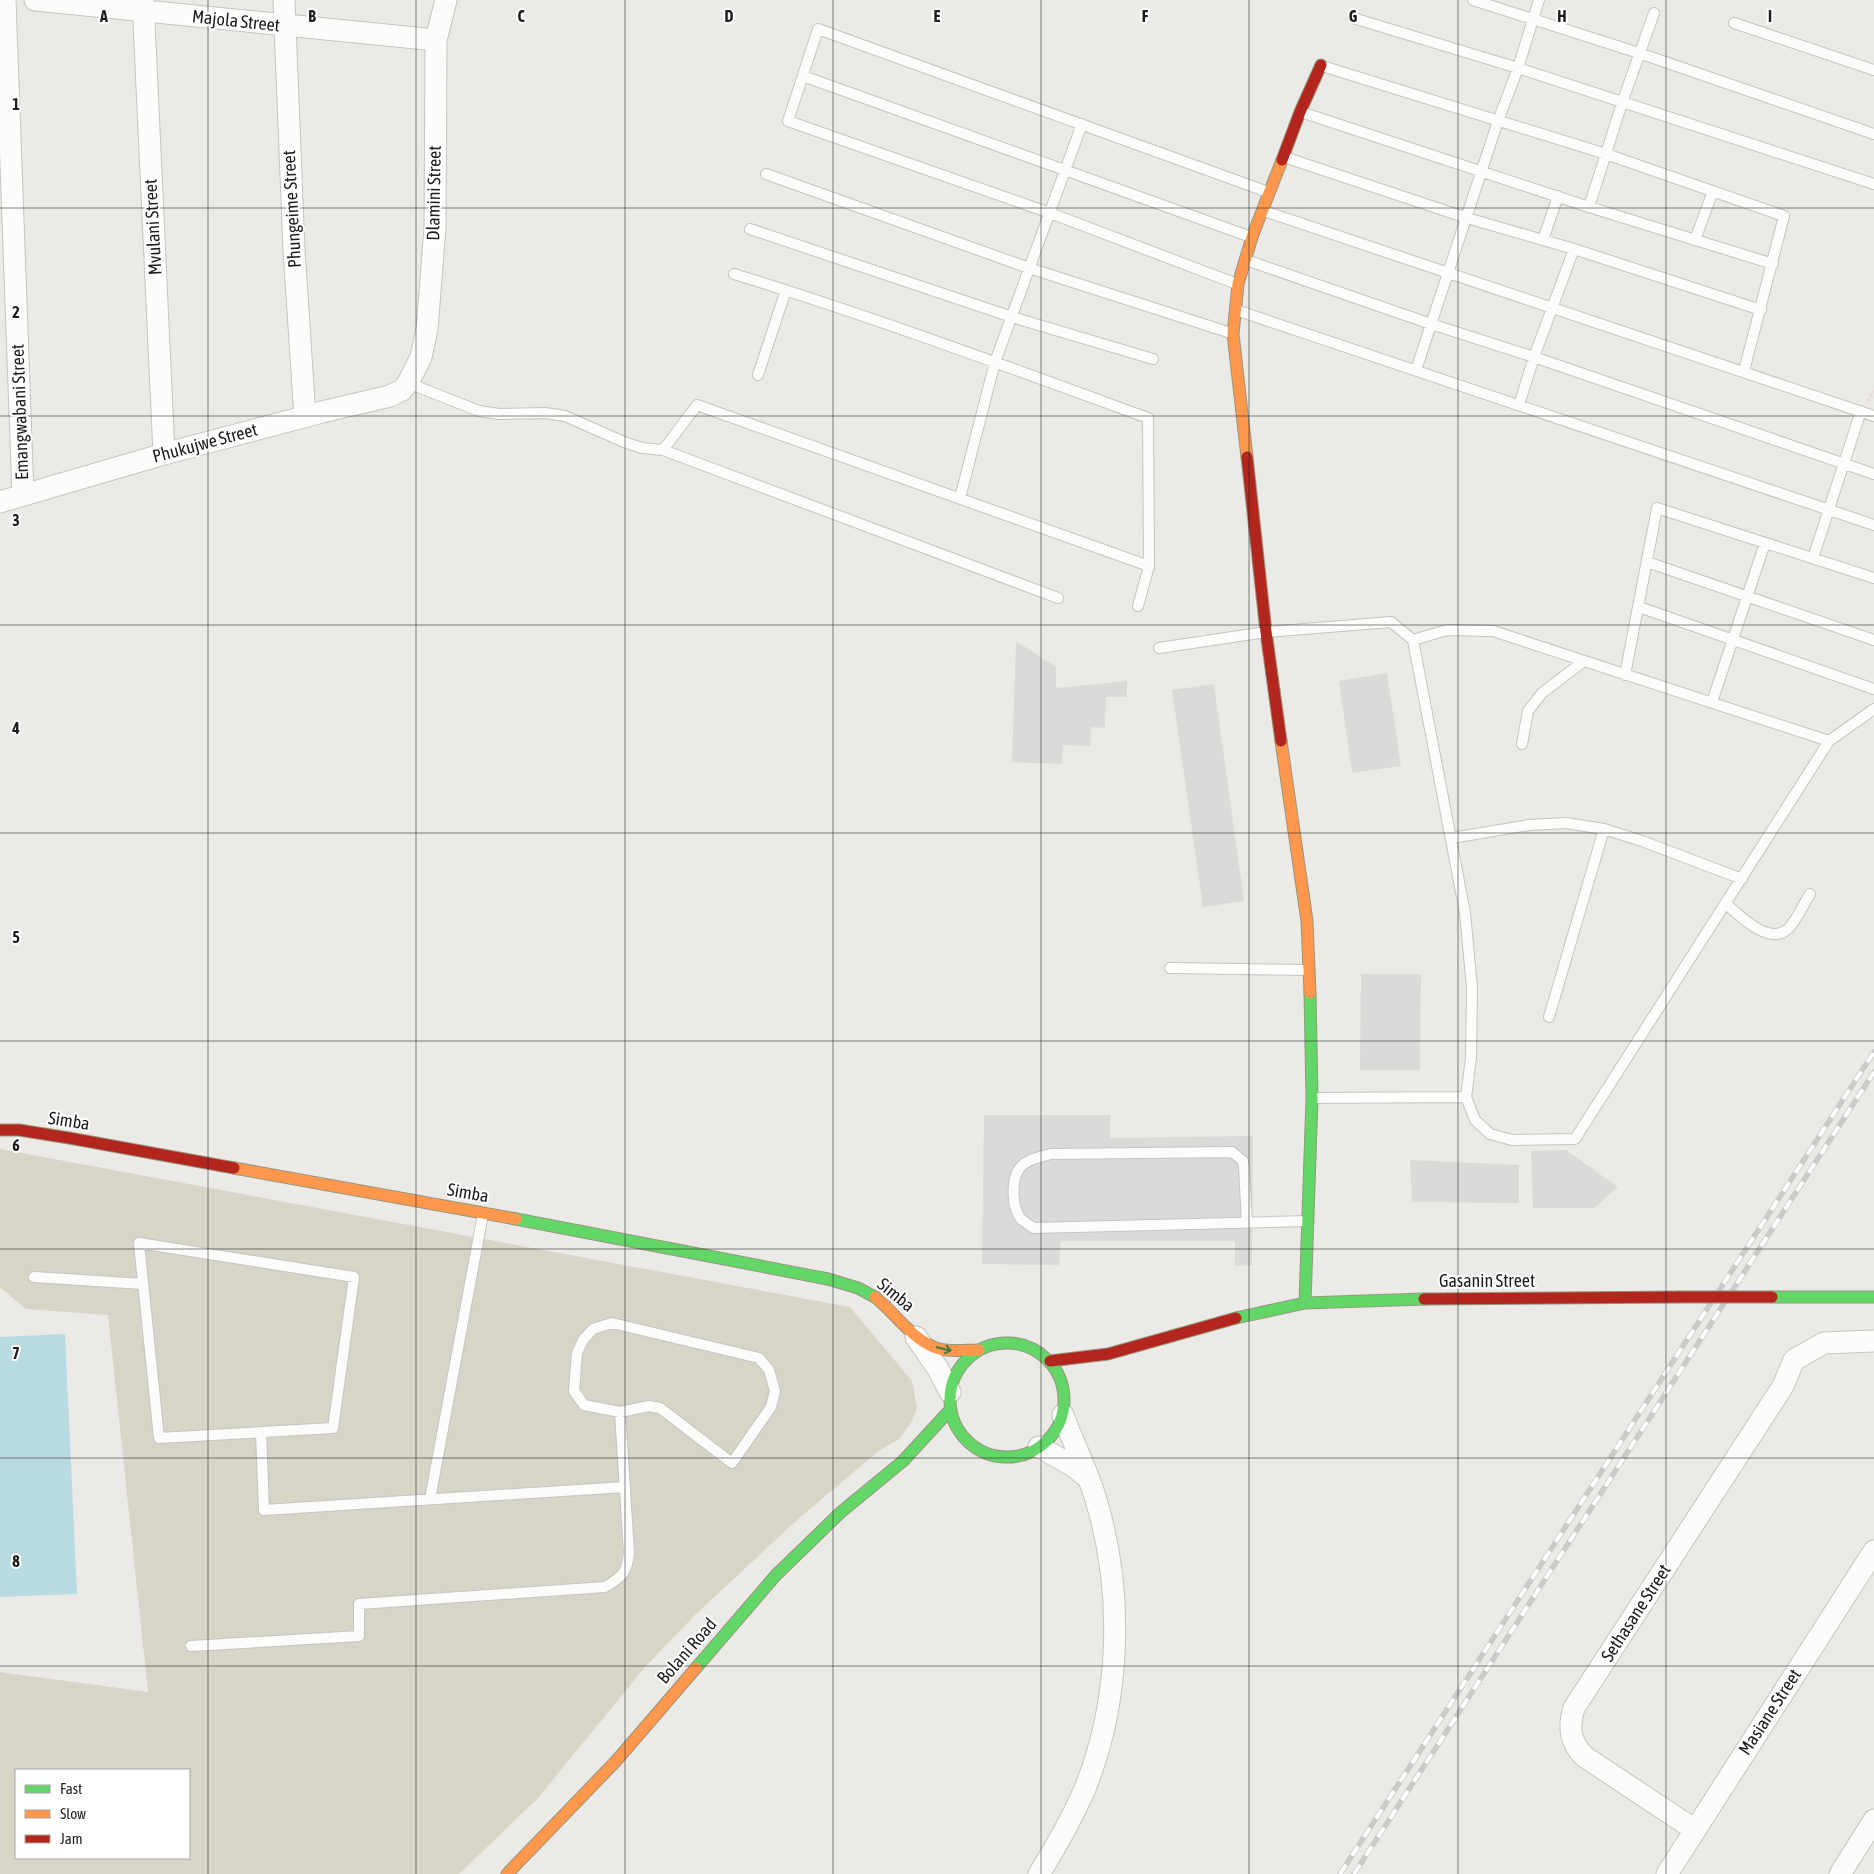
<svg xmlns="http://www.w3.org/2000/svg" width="1874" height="1874" font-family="'Asap Condensed',sans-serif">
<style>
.religious{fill:#dadad8}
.construction{fill:#d6d5c7;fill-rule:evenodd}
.water{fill:#b8dbe1}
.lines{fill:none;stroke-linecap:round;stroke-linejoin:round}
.lane-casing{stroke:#c5c4c2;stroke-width:12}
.street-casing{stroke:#c5c4c2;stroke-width:23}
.fast-casing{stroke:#96967e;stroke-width:13}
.slow-casing{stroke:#96967e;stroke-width:13}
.jam-casing{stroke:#96967e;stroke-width:13}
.path{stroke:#ebdad8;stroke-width:3;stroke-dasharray:2.5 2.5;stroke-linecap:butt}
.lane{stroke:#fcfcfb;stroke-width:10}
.street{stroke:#fcfcfb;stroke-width:21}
.fast{stroke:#63d668;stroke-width:11}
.slow{stroke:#ff974d;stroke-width:11}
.jam{stroke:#b3261e;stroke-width:11}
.rail-casing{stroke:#cacac9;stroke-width:5.5}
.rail{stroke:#fff;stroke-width:4;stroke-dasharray:11;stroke-linecap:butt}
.jam-bridge-casing{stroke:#96967e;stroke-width:13;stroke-linecap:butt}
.jam-bridge{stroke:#b3261e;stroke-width:11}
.oneway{stroke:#407a43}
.grid{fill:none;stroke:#1e1e1e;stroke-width:1;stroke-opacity:0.55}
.labels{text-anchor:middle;stroke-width:4;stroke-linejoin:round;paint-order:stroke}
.street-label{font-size:18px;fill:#1e1e1e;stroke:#fff}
.grid-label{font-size:16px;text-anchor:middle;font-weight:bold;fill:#1e1e1e;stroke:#fff;stroke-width:4;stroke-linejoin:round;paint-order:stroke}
</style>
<rect width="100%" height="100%" fill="#eceae6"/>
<path class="religious" d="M1016 641 1056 667V688L1127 681V697H1106L1105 728 1091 727 1090 746 1063 745 1062 764 1012 762Z
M1387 673 1401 766 1352 773 1339 681Z
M1214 684 1244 901 1203 907 1172 690Z
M1361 974H1421L1420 1070H1360Z
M984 1115H1110V1138L1253 1136 1252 1265 1235 1266V1241H1061L1059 1265 982 1264Z
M1566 1150 1618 1187 1594 1208H1533L1531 1151Z
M1410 1160 1519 1165V1203L1412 1202Z"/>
<path class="construction" d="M0 1149 850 1307 912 1381 917 1408 911 1423 899 1439 880 1450 798 1519 696 1614 645 1667 538 1798 459 1874H0V1672L148 1692 108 1315 26 1309 0 1287ZM16 1770H189V1858H16Z"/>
<path class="water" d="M65 1334 77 1594 0 1597V1337Z"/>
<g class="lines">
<g class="lane-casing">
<path id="lane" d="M1473 0 1639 53 1874 134
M1353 18 1518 68 1874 184
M1734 23 1874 70
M1322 66 1606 154 1784 216 1744 371
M803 76 1251 237
M1301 112 1589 207 1773 264
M1284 157 1467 218 1574 249 1761 310
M766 174 1029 268 1231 333
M1589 207 1622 103 1654 13
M1264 211 1874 416
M750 229 1012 317 1153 359
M1543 240 1558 196
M1695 240 1713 191
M1246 260 1431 324 1534 357 1874 474
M734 274C874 317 1011 368 1148 418L1149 566 1138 606
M1237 284 1050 213 788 121 818 29 1268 192
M1236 310 1874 525
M1416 370 1498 121 1518 68 1539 0
M758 375 786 290
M408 383 479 411 499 414 545 413 565 416 624 442 642 448 663 450 1058 598
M1519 405 1534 357 1574 249
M663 450 697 405 1149 566
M960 498 995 362 1082 124
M1813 558 1861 411
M1647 562 1874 640
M1639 607 1874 689
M1413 640 1465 913 1472 988 1471 1058 1466 1097 1475 1120 1490 1134 1512 1140 1575 1139 1829 741 1874 709
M1159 648 1266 632 1391 622 1413 640 1447 630 1493 631 1829 741
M1625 675 1657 508 1874 578
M1712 702 1765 543
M1522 744 1528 711 1542 693 1584 661
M1452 838 1529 825 1566 823 1604 829 1642 841 1742 879
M1726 904C1740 916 1770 947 1789 928 1797 919 1803 905 1810 894
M1170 968 1309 970
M1549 1017 1604 829
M1313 1098 1466 1097
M1247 1223 1244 1167 1243 1161 1232 1152 1051 1154C1040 1157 1026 1159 1019 1169 1011 1181 1012 1208 1021 1219 1024 1222 1030 1225 1034 1228L1307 1221
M139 1243 354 1277 333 1428 159 1438Z
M34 1277 143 1284
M612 1323 759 1358 769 1370 775 1391 771 1407 732 1463 660 1408 649 1406 620 1412 584 1405 574 1391 577 1353 583 1340 593 1329Z
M261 1432 264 1510 625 1487
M430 1499 483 1214
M191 1646 359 1636V1604L605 1587C622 1577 627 1573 629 1553L620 1412"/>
</g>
<g class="street-casing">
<path id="street" d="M5 0 23 495
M35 0 436 40
M143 0 164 454
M284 0 294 250 305 417
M0 502 164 454 322 412 390 396 402 390 408 383 421 357 427 329 435 228 436 40 446 0
M916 1337 938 1369 950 1392
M1039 1447 1073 1466 1088 1478
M1695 1830 1585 1757C1570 1743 1568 1727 1574 1708L1783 1386 1794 1360 1824 1343 1874 1341
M1039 1874C1056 1847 1071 1820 1084 1791 1121 1701 1124 1592 1096 1500 1088 1471 1073 1443 1063 1415
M1667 1874 1874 1551
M1840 1874 1874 1820"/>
</g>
<g class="fast-casing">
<path id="fast" d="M516 1219 828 1279 858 1288 875 1297
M1772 1297H1874
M1305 1303 1312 1098 1310 993
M1236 1318 1305 1303 1424 1299
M950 1400a57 57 0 1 1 114 0a57 57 0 1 1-114 0Z
M696 1668 776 1575 841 1512 903 1461 950 1410"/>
</g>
<g class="slow-casing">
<path id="slow" d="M1247 457 1233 334 1238 284 1252 237 1282 160
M1281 741 1307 921 1310 993
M234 1168 516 1219
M875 1297C895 1313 913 1341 939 1349 952 1352 966 1350 979 1350
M507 1874 616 1761 696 1668"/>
</g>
<g class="jam-casing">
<path id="jam" d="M1282 160 1300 112 1321 65
M1247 457 1266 632 1281 741
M0 1130H19L69 1138 234 1168
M1424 1299 1679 1297
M1050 1361 1108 1354 1236 1318"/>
</g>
<path class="path" d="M1868 401 1874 391"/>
<use href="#lane" class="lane"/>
<use href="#street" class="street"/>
<use href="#fast" class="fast"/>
<use href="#slow" class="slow"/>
<use href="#jam" class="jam"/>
<g class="rail-casing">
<path id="rail" d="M1340 1874 1874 1052
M1354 1874 1874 1072"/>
</g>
<use href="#rail" class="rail"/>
<g class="jam-bridge-casing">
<path id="jam-bridge" d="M1679 1297H1772"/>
</g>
<use href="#jam-bridge" class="jam-bridge"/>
</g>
<defs><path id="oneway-shaft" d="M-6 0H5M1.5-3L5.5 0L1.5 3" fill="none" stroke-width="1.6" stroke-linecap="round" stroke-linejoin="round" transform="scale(1.25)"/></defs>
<use class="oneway" href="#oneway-shaft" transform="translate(944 1349) rotate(13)"/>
<path class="grid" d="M208 0V1874M416 0V1874M625 0V1874M833 0V1874M1041 0V1874M1249 0V1874M1458 0V1874M1666 0V1874M0 208H1874M0 416H1874M0 625H1874M0 833H1874M0 1041H1874M0 1249H1874M0 1458H1874M0 1666H1874"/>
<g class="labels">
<g class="street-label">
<text transform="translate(236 21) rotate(6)" y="6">Majola Street</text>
<text transform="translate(434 193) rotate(-89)" y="6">Dlamini Street</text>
<text transform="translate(292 209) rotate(-93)" y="6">Phungeime Street</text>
<text transform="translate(153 227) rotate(-93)" y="6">Mvulani Street</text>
<text transform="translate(20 412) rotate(-92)" y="6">Emangwabani Street</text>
<text transform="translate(205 443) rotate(-15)" y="6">Phukujwe Street</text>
<text transform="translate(69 1121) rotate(9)" y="6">Simba</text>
<text transform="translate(468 1193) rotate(10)" y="6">Simba</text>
<text x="1487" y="1287">Gasanin Street</text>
<text transform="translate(896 1295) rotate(39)" y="6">Simba</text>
<text transform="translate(1636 1613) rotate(-57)" y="6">Sethasane Street</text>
<text transform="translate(687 1651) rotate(-49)" y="6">Bolani Road</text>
<text transform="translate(1770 1712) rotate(-57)" y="6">Masiane Street</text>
</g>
</g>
<g class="grid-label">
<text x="104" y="22">A</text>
<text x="312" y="22">B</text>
<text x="521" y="22">C</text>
<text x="729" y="22">D</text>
<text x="937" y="22">E</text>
<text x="1145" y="22">F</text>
<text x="1353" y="22">G</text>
<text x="1562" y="22">H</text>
<text x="1770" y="22">I</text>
<text x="16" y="110">1</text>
<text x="16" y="318">2</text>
<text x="16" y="526">3</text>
<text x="16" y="734">4</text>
<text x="16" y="943">5</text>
<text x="16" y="1151">6</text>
<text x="16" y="1359">7</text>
<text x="16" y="1567">8</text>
</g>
<rect x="15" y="1769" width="175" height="90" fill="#ffffff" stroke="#a5a5a5"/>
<rect x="25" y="1785" width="25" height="8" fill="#63d668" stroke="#a5a5a5"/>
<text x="60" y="1794" font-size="15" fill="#1e1e1e">Fast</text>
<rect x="25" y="1810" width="25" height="8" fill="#ff974d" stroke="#a5a5a5"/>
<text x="60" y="1819" font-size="15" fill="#1e1e1e">Slow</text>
<rect x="25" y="1835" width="25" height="8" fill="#b3261e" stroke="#a5a5a5"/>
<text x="60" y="1844" font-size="15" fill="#1e1e1e">Jam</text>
</svg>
